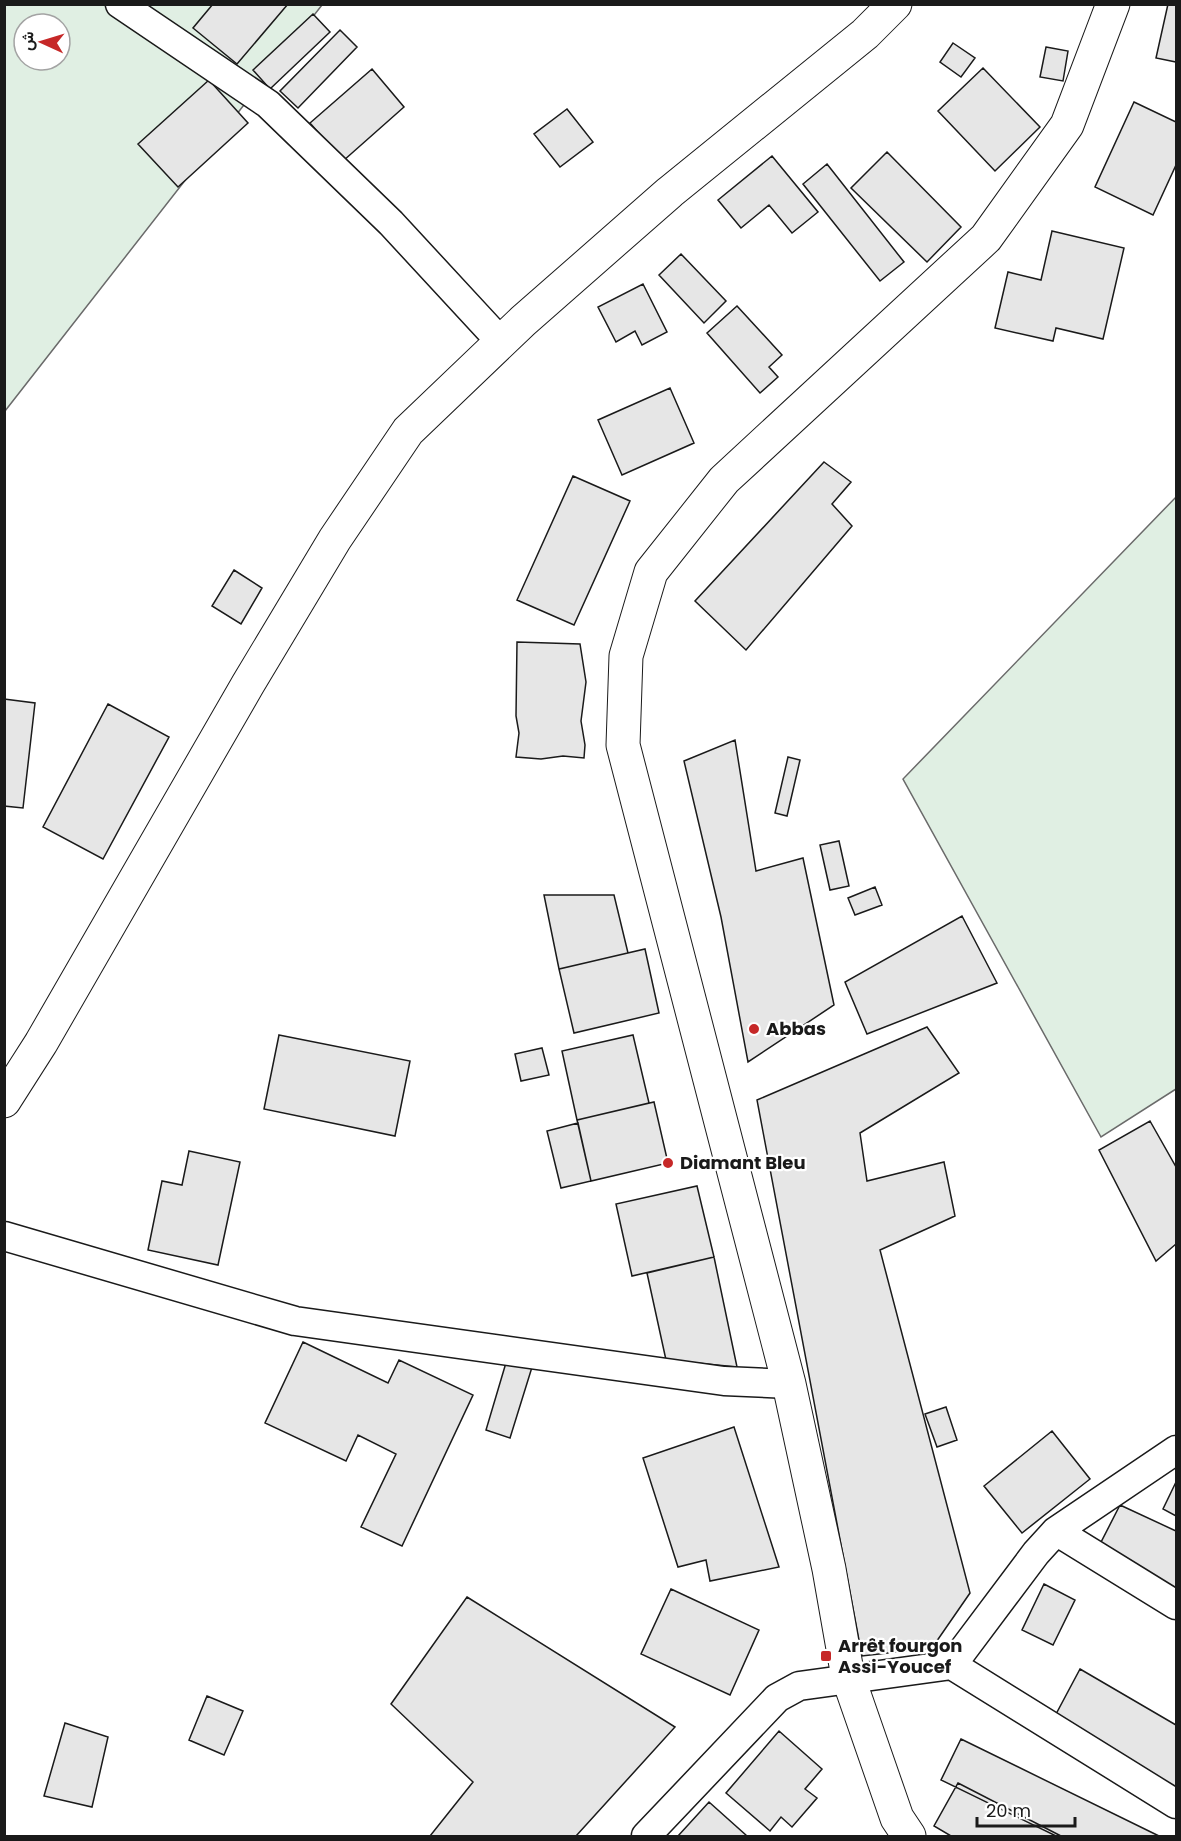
<svg xmlns="http://www.w3.org/2000/svg" width="1181" height="1841" font-family="Poppins,Vazirmatn,sans-serif">
<style>
.green{fill:#e0efe3;stroke:#6a6a6a;stroke-width:1.5;fill-rule:evenodd}
.building{fill:#e6e6e6;stroke:#1a1a1a;stroke-width:1.5}
.lines{fill:none;stroke-linecap:round;stroke-linejoin:round}
.street-casing{stroke:#1a1a1a;stroke-width:31}
.secondary-casing{stroke:#1a1a1a;stroke-width:35}
.primary-casing{stroke:#1a1a1a;stroke-width:35}
.street{stroke:#fff;stroke-width:28}
.secondary{stroke:#fff;stroke-width:33}
.primary{stroke:#fff;stroke-width:33}
.poi-dot{fill:#c62828;stroke:#fff;stroke-width:2}
.labels{text-anchor:middle;stroke-width:4.5;stroke-linejoin:round;paint-order:stroke}
.poi-label{font-size:18px;font-weight:bold;fill:#1a1a1a;stroke:#fff;text-anchor:start}
</style>
<rect width="100%" height="100%" fill="#fff"/>
<path class="green" d="M5 5H322L5 411ZM24 24H60V60H24Z
M1176 497V1089L1101 1137 903 779Z"/>
<path class="building" d="M213 4H288L237 64 193 28Z
M1168 4H1176V62L1156 58Z
M313 14 330 32 270 89 253 70Z
M340 30 357 47 298 108 280 91Z
M953 43 975 58 961 77 940 62Z
M1046 47 1068 51 1063 81 1040 77Z
M983 68 1040 127 995 171 938 111Z
M372 69 404 107 343 161 310 123Z
M209 80 248 123 178 187 138 144Z
M1134 102 1176 122V165L1153 215 1095 187Z
M567 109 593 142 560 167 534 134Z
M887 152 961 227 927 262 851 188Z
M772 156 818 212 792 233 769 205 741 228 718 200Z
M827 164 904 262 880 281 803 184Z
M1052 231 1124 248 1103 339 1056 328 1053 341 995 328 1008 272 1041 280Z
M681 254 726 301 704 323 659 275Z
M643 284 667 332 642 345 635 331 616 342 598 307Z
M737 306 782 355 769 367 778 377 760 393 707 333Z
M670 388 694 443 622 475 598 420Z
M824 462 851 482 832 504 852 526 746 650 695 601Z
M573 476 630 501 574 625 517 600Z
M234 570 262 588 241 624 212 606Z
M517 642 580 644 586 682 581 721 585 745 584 758 563 756 541 759 516 757 519 733 516 716Z
M4 699 35 703 23 808 4 806Z
M108 704 169 737 103 859 43 827Z
M735 740 756 871 803 858 834 1005 748 1062 721 917 684 761Z
M788 757 800 760 787 816 775 813Z
M839 841 849 886 830 890 820 845Z
M875 887 882 905 855 915 848 898Z
M544 895H614L628 953 559 969Z
M962 916 997 983 867 1034 845 982Z
M645 949 659 1013 574 1033 559 969Z
M927 1027 959 1073 860 1133 867 1181 944 1162 955 1216 880 1250 970 1593 932 1648 862 1656 757 1100Z
M279 1035 410 1061 395 1136 264 1109Z
M633 1035 649 1103 577 1120 562 1051Z
M542 1048 549 1075 521 1081 515 1054Z
M654 1102 668 1163 591 1181 577 1120Z
M1150 1121 1176 1167V1244L1156 1261 1099 1150Z
M578 1123 591 1181 561 1188 547 1131Z
M189 1151 240 1162 218 1265 148 1250 162 1181 182 1185Z
M697 1186 714 1257 632 1276 616 1204Z
M714 1257 737 1367 666 1360 647 1273Z
M303 1342 388 1383 399 1360 473 1395 402 1546 361 1527 396 1454 358 1435 346 1461 265 1423Z
M508 1356 533 1364 510 1438 486 1430Z
M946 1407 957 1440 937 1447 925 1414Z
M734 1427 779 1567 710 1581 706 1560 678 1567 643 1458Z
M1052 1431 1090 1479 1022 1533 984 1486Z
M1176 1482V1516L1163 1509Z
M1120 1505 1176 1531V1593L1096 1552Z
M1044 1584 1075 1600 1053 1645 1022 1630Z
M671 1589 759 1630 730 1695 641 1654Z
M467 1597 675 1727 576 1836H430L473 1782 391 1704Z
M1080 1669 1176 1725V1789L1055 1716Z
M207 1696 243 1711 224 1755 189 1740Z
M65 1723 108 1737 92 1807 44 1796Z
M779 1731 822 1769 805 1789 817 1798 792 1827 781 1817 770 1831 726 1793Z
M961 1739 1159 1836H1056L941 1780Z
M958 1783 1061 1836H951L934 1826Z
M709 1802 747 1836H678Z"/>
<g class="lines">
<g class="street-casing">
<path id="street" d="M120 4 268 104 391 223 501 342
M4 1236 295 1321 724 1381 789 1384
M1056 1531 1176 1605
M952 1665 1176 1804
M646 1836 777 1698 799 1686 952 1665 1036 1553 1056 1531 1176 1450"/>
</g>
<g class="secondary-casing">
<path id="secondary" d="M4 1101 41 1043 248 684 335 539 408 431 523 321 670 192 865 34 895 4"/>
</g>
<g class="primary-casing">
<path id="primary" d="M909 1836 897 1818 848 1677 829 1569 789 1384 623 745 626 656 651 572 724 480 986 238 1067 125 1113 4"/>
</g>
<use href="#street" class="street"/>
<use href="#secondary" class="secondary"/>
<use href="#primary" class="primary"/>
</g>
<g class="poi-dot">
<circle cx="754" cy="1029" r="6"/>
<circle cx="668" cy="1163" r="6"/>
<rect x="820" y="1650" width="12" height="12" rx="3"/>
</g>
<g class="labels">
<g class="poi-label">
<text x="766" y="1035">Abbas</text>
<text x="680" y="1169">Diamant Bleu</text>
<text x="838" y="1652">Arrêt fourgon<tspan x="838" dy="21">Assi-Youcef</tspan></text>
</g>
</g>
<rect width="1181" height="1841" fill="none" stroke="#1a1a1a" stroke-width="12"/>
<g transform="translate(42 42) rotate(274)"><circle r="28" fill="#ffffff" stroke="#a3a3a3" stroke-width="1.5"/>
<path d="M0-4.5L10 22L0 15L-10 22Z" fill="#c62828"/>
<text y="-9" font-size="16" font-weight="bold" text-anchor="middle" fill="#1a1a1a">ش</text>
</g>
<path d="M977 1817v9h98v-9" fill="none" stroke="#1a1a1a" stroke-width="3"/>
<text x="986" y="1817" font-size="18" fill="#1a1a1a" stroke="#ffffff" stroke-width="4.5" paint-order="stroke">20 m</text>
</svg>
